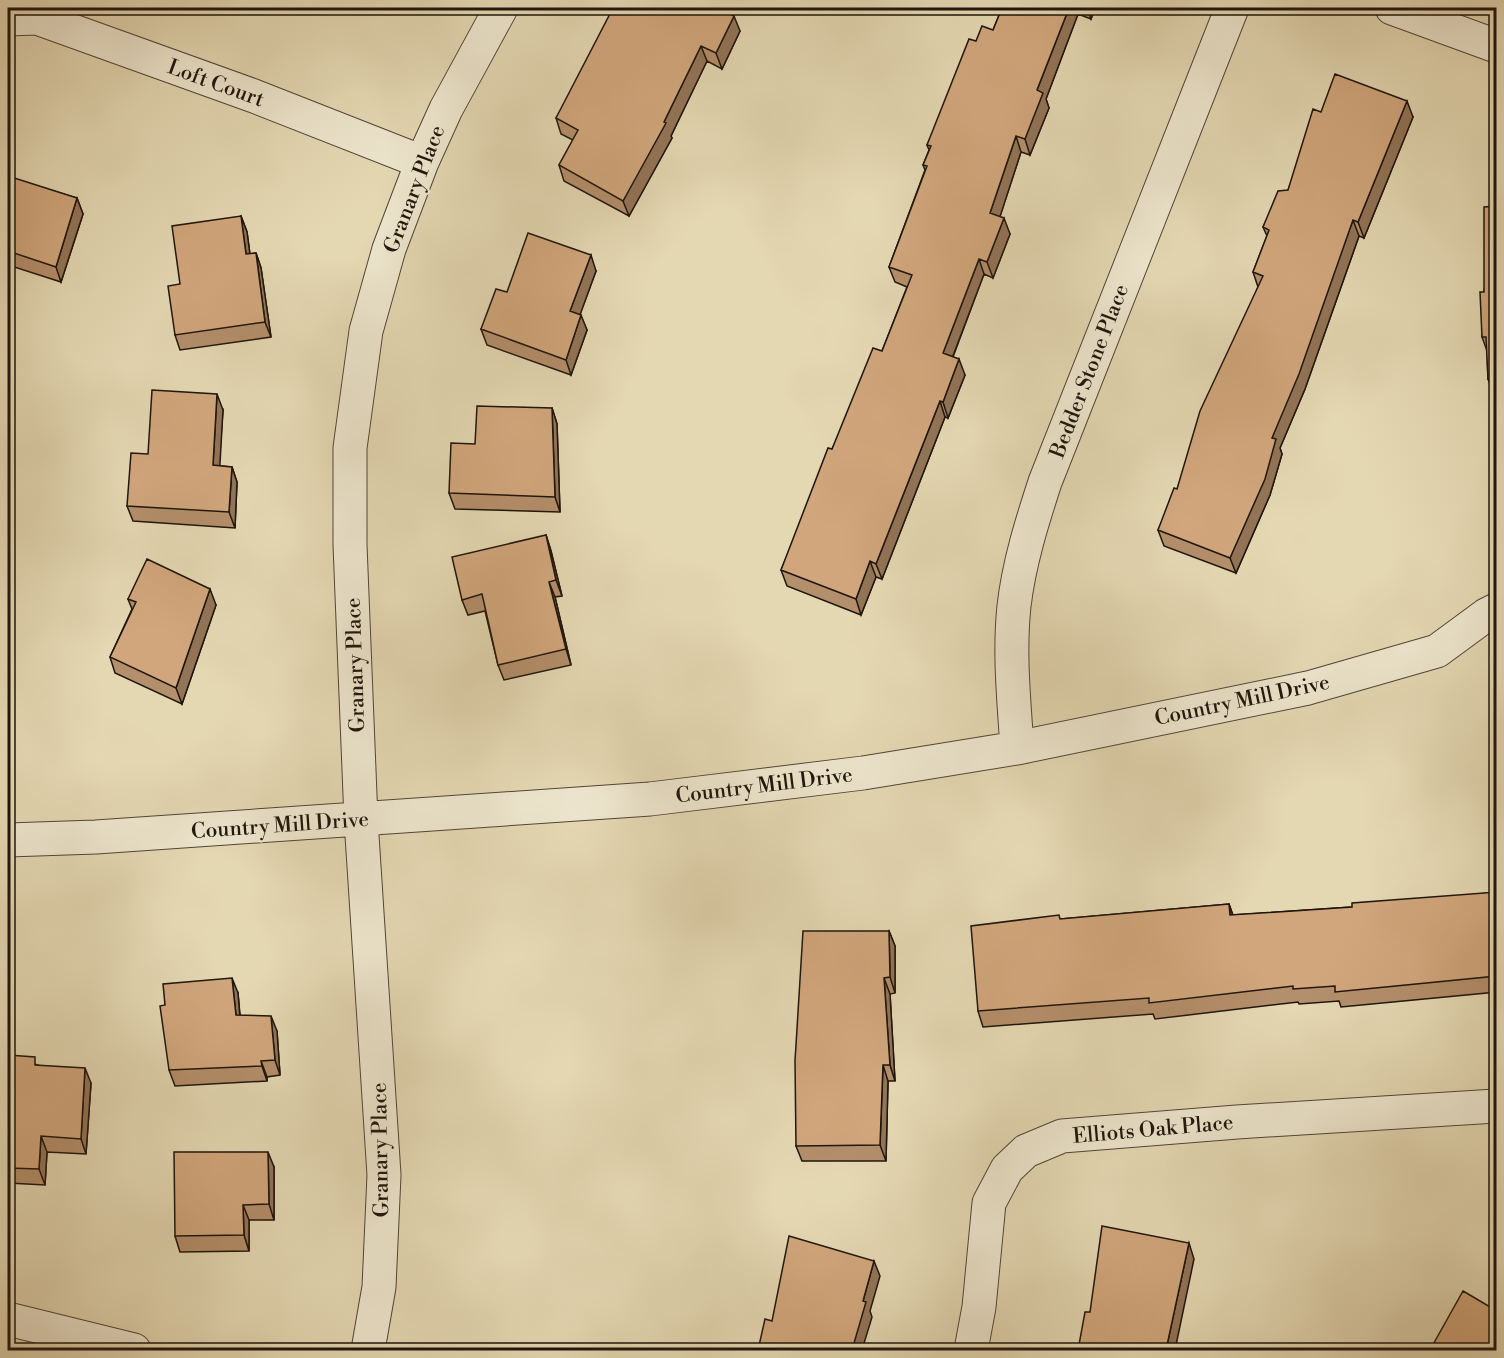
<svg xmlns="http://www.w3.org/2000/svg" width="1504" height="1358" font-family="'Libre Bodoni',serif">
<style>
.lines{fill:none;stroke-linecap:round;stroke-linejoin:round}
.street-casing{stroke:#504635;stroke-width:35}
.street{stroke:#ede6ce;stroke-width:33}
.wall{fill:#b48f6b;stroke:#1e150b;stroke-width:1.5}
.shaded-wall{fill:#927457;stroke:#1e150b;stroke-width:1.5}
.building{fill:#d1a67c;stroke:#1e150b;stroke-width:1.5}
.labels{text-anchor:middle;stroke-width:4.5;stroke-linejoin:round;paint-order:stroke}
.street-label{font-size:21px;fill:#1e150b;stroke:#ede6ce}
</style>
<rect width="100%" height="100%" fill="#e4d8b3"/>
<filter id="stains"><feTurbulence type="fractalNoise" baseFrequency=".00333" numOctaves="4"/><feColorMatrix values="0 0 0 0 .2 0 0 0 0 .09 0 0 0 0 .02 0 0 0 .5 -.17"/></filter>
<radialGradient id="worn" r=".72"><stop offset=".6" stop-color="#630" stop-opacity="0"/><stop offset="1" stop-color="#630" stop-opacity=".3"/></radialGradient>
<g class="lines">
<g class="street-casing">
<path id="street" d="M1392 8 1496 46
M8 19 37 18 254 96 422 162
M1017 748C1014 701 1009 653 1014 606 1019 563 1032 522 1045 482L1232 8
M8 840 96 837 650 799 863 773 1017 748 1308 688 1437 651 1486 615 1496 610
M8 1319 134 1350
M368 1350 379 1287 384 1175 361 820 350 545V448L366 331 389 249 422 162 446 109 501 8
M971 1350 979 1307 989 1203 1007 1169 1026 1151 1062 1136 1237 1122 1496 1106"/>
</g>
<use href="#street" class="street"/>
</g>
<path class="wall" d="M1002 8H1095L1091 19 1078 14 1046 99 1049 108 1030 155 1021 152 1000 216 1010 234 993 278 984 274 953 357 965 375 948 418 945 417 882 579 876 577 861 615 787 586 781 570 832 449 882 351 907 287 895 282 889 267 925 170 923 165 929 150 927 145 976 41 993 30Z
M638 10 726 11 740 31 722 69 707 61 671 136 672 138 629 216 564 181 559 165 573 140 561 134 556 118Z
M1321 112 1413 117 1364 238 1359 236 1305 389 1280 448 1282 454 1270 495 1236 573 1164 546 1158 530 1177 489 1258 287 1253 272 1267 236 1263 227 1288 190Z
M8 166 15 179 77 198 83 214 61 282 8 265Z
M1497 206V466L1496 464 1494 395 1488 379 1487 351 1482 337 1484 292Z
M241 216 247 232 250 254 256 253 261 268 271 337 180 350 175 335 180 284Z
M596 271 580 314 587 330 571 375 487 345 481 329 507 292Z
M552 408 557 424 560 512 455 509 449 493 475 444Z
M223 410 219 466 232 467 237 482 235 528 133 521 127 506Z
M546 535 551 551 562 596 555 597 571 665 504 680 498 665 485 611 468 615 462 600Z
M128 599 216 605 182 704 115 673 110 657 132 609Z
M1497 892V992L1341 1007 1339 1001 1299 1004 1298 1002 1155 1019 1153 1014 983 1027 978 1011 1061 919 1229 904 1233 915 1352 907Z
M889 931 895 946V993L890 994 895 1081H888L886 1161H802L796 1146Z
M238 993 240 1015 277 1031 280 1075 267 1077V1081L175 1086 169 1070Z
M8 1055 91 1083 86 1154 47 1152 45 1185 8 1183Z
M274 1167V1220H249V1251L180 1252 175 1236Z"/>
<path class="shaded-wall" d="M715 8H728L721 22Z
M1069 8H1076L1078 14 1046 99 1049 108 1030 155 1025 139 1037 90Z
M1087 8H1095L1091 19Z
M734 16 740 31 722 69 716 53Z
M701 46 707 61 671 136 672 138 629 216 623 201 664 122Z
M1407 101 1413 117 1364 238 1358 222Z
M1016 136 1021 152 996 229 990 213Z
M10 167 16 182 13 192 8 175Z
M77 198 83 214 61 282 56 267Z
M241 216 247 232 252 270 246 254Z
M1004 218 1010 234 993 278 987 262Z
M1353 220 1359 236 1305 389 1280 448 1282 454 1270 495 1236 573 1230 558 1272 438Z
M256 253 261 268 271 337 265 322Z
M591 255 596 271 576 326 570 311Z
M979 259 984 274 948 369 943 353Z
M581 315 587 330 571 375 566 360Z
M959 359 965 375 948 418 943 402Z
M217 394 223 410 219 481 213 465Z
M940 401 945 417 882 579 876 564Z
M552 408 557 424 560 512 555 497Z
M232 467 237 482 235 528 229 512Z
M546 535 551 551 562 596 556 580Z
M870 561 876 577 861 615 856 599Z
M549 582 555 597 571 665 566 649Z
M210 589 216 605 182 704 176 688Z
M1229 904 1234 919 1230 915Z
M889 931 895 946V993L890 977Z
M232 978 238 993 241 1030 236 1015Z
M884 978 890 994 895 1081 890 1065Z
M271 1016 277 1031 280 1075 275 1060Z
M261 1061 267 1077V1081L262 1066Z
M883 1065 888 1081 886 1161 880 1145Z
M85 1068 91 1083 86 1154 81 1139Z
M41 1136 47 1152 45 1185 39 1169Z
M268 1152 274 1167V1220L269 1204Z
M243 1205 249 1220V1251L244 1235Z
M1189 1243 1194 1259 1175 1350H1166Z
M874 1261 880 1276 870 1311 872 1317 862 1350H852L863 1301Z"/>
<path class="building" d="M613 8H633L638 10 639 8H718L734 16 716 53 701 46 664 122 666 123 623 201 559 165 578 130 556 118Z
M1002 8H1069L1037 90 1043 93 1025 139 1016 136 990 213 1004 218 987 262 979 259 943 353 959 359 943 402 940 401 876 564 870 561 856 599 781 570 828 448 832 449 873 348 882 351 912 275 889 267 927 166 923 165 931 146 927 145 969 39 976 41 982 26 993 30Z
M1335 74 1407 101 1358 222 1353 220 1299 374 1272 438 1276 439 1265 479 1230 558 1158 530 1174 488 1177 489 1200 411 1263 276 1253 272 1269 230 1263 227 1278 191 1288 190 1313 109 1321 112Z
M8 166 10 167 8 175Z
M8 176 77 198 56 267 8 251Z
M1497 206V464H1496L1493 379H1488L1486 337H1482L1480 292H1484V207Z
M241 216 246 254 256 253 265 322 175 335 168 286 180 284 172 226Z
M528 233 591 255 570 311 581 315 566 360 481 329 496 289 507 292Z
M152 390 217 394 213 465 232 467 229 512 127 506 131 453 148 454Z
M477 406 552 408 555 497 449 493 451 443 475 444Z
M546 535 556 580 549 582 566 649 498 665 482 594 462 600 452 557Z
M147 559 210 589 176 688 110 657 136 602 128 599Z
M1497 892V976L1335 992V986L1293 989V986L1149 1003V998L978 1011 971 926 1059 915 1060 919 1229 904 1230 915 1352 907V903Z
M803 931H889L890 977 884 978 890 1065H883L880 1145 796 1146 795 1061Z
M232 978 236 1015 271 1016 275 1060 261 1061 262 1066 169 1070 160 1006 165 1005 163 984Z
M8 1055 35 1057V1065L85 1068 81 1139 41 1136 39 1169 8 1168Z
M174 1152H268L269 1204 243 1205 244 1235 175 1236Z
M1102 1226 1189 1243 1166 1350H1078L1085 1312H1090Z
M789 1236 874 1261 863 1301 866 1302 852 1350H758L765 1319 772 1321Z
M1463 1291 1497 1311V1350H1430Z"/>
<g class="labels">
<g class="street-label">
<text transform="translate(216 83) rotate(20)" y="7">Loft Court</text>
<text transform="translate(414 189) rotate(-69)" y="7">Granary Place</text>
<text transform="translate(1089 371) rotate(-69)" y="7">Bedder Stone Place</text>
<text transform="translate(355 665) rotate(-92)" y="7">Granary Place</text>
<text transform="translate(1242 700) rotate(-12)" y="7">Country Mill Drive</text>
<text transform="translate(764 785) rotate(-7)" y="7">Country Mill Drive</text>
<text transform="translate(280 825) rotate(-4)" y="7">Country Mill Drive</text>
<text transform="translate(1153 1129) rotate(-5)" y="7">Elliots Oak Place</text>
<text transform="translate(380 1150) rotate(-91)" y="7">Granary Place</text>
</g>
</g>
<rect width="1504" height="1358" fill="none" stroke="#e4d8b3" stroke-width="30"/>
<rect x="9" y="9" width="1486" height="1340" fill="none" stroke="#1e150b" stroke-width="3"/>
<rect x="15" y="15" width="1474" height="1328" fill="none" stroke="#1e150b" stroke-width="1.5"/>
<rect width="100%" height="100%" filter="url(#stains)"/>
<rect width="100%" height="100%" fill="url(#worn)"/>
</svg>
